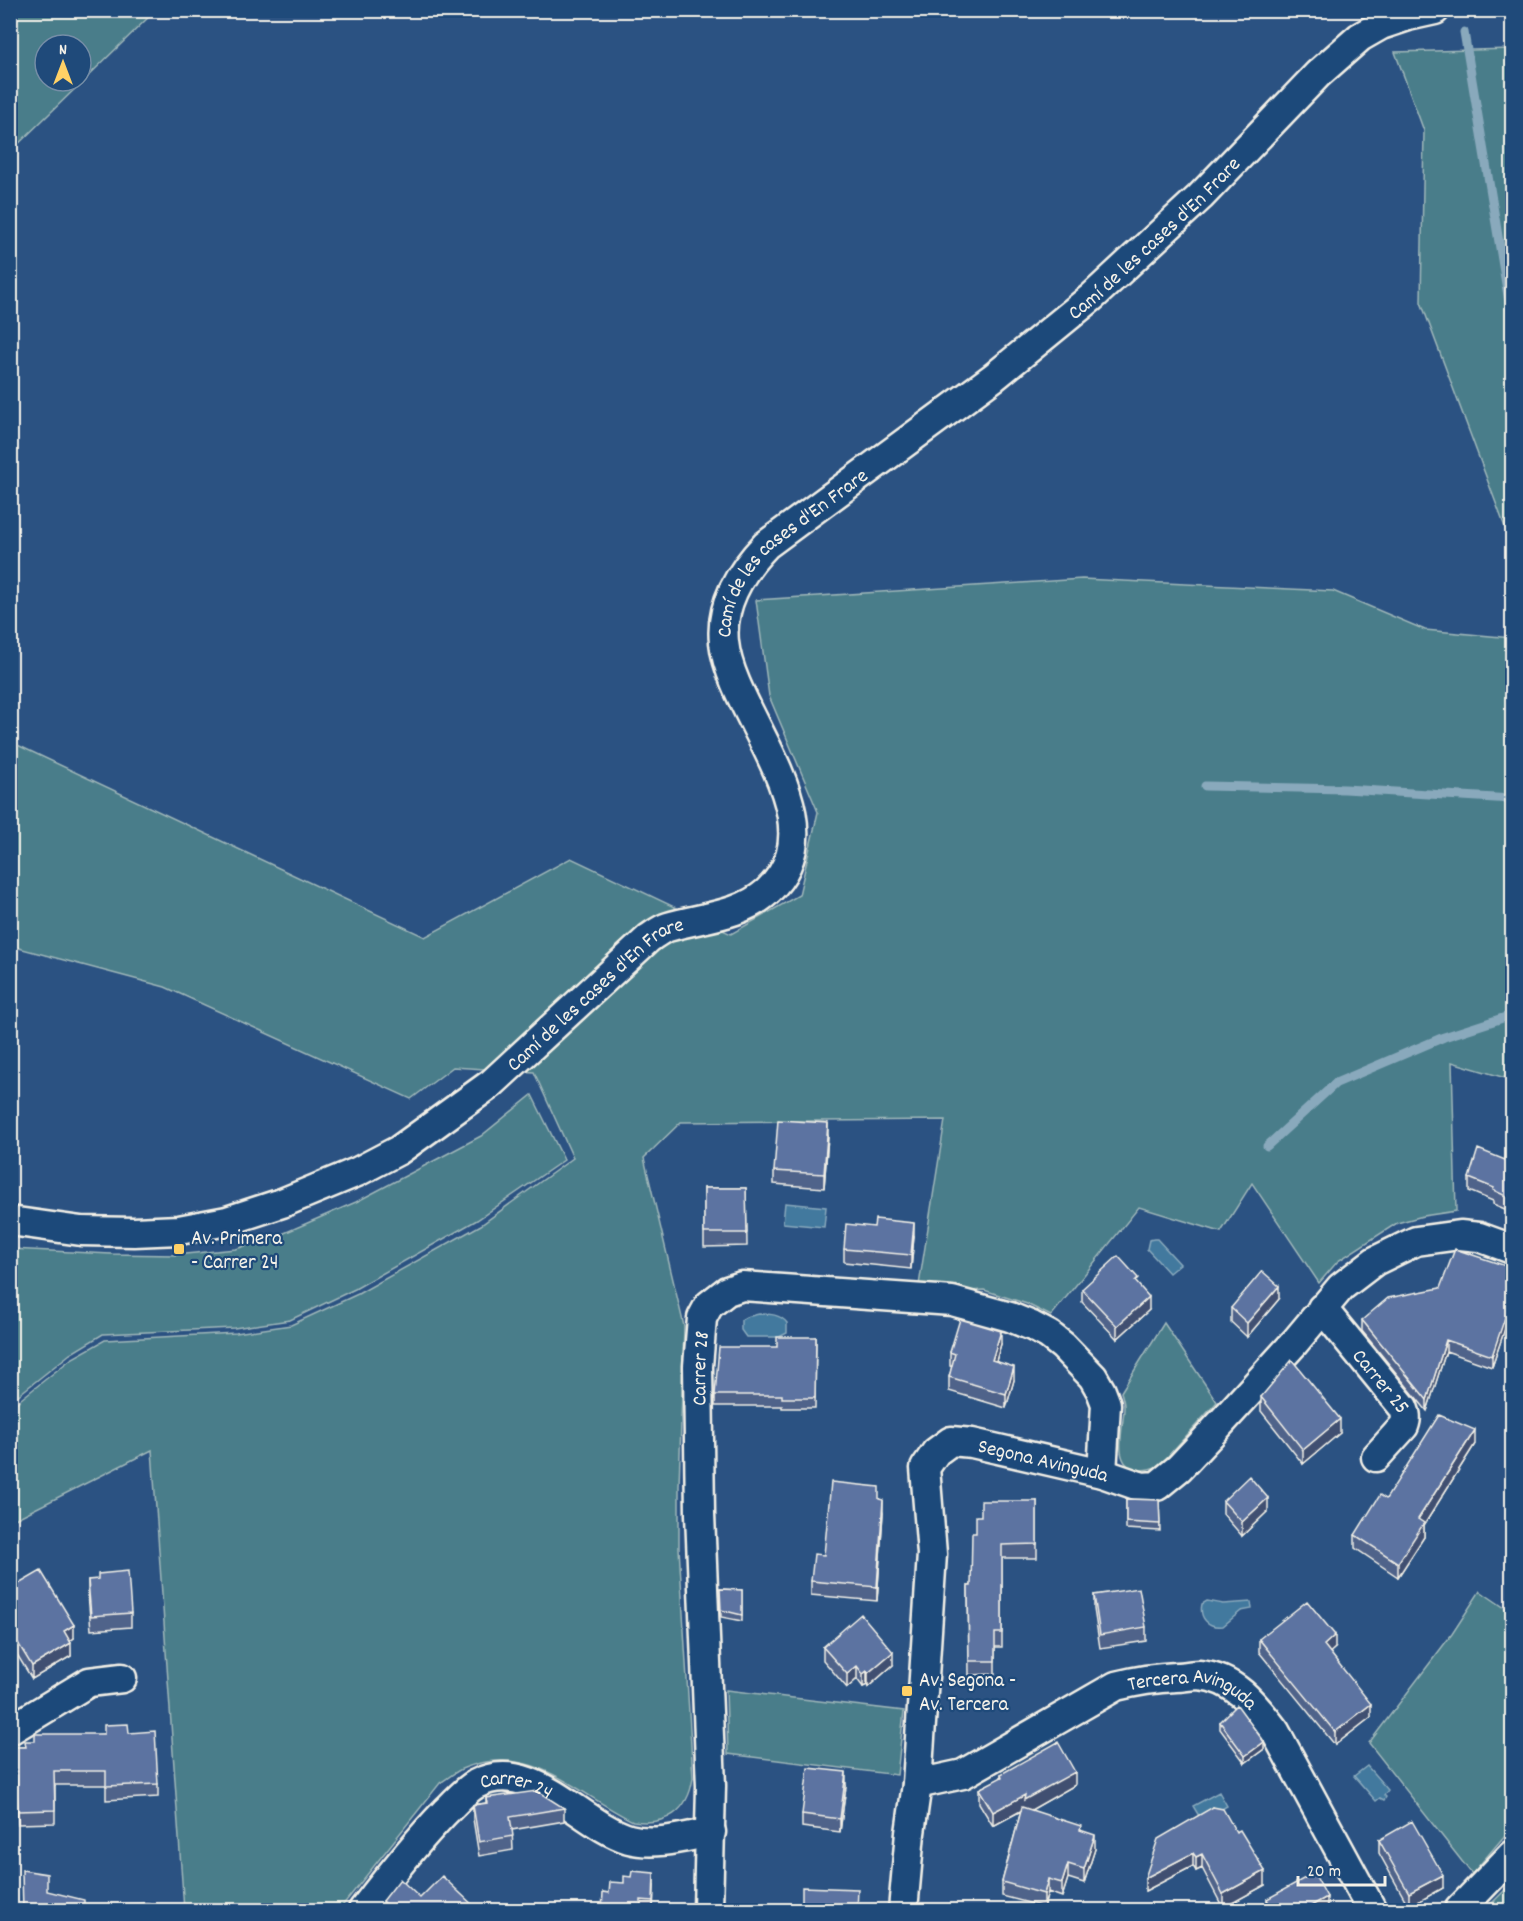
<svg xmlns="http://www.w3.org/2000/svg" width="1523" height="1921" font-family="Dekko,sans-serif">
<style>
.green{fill:#4a7d8a;stroke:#9fb7b9;stroke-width:1.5;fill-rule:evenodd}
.water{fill:#42799e;stroke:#89a9bc;stroke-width:1.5}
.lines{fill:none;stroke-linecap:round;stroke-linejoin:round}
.stream{stroke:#89a9bc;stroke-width:9}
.minor-casing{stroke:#f4f1e8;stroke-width:33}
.minor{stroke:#1f4a7a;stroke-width:28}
.wall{fill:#4f638a;stroke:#f4f1e8;stroke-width:1.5}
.shaded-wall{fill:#405071;stroke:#f4f1e8;stroke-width:1.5}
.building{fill:#5c73a1;stroke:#f4f1e8;stroke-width:1.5}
.poi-dot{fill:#ffd166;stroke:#1f4a7a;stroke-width:2}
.labels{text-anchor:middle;stroke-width:4.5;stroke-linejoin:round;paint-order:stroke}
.street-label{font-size:21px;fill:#f4f1e8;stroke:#1f4a7a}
.poi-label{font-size:21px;fill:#f4f1e8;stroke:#1f4a7a;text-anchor:start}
</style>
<rect width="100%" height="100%" fill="#2b5282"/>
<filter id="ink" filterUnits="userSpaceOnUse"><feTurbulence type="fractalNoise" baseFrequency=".0167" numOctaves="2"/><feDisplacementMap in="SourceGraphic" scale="12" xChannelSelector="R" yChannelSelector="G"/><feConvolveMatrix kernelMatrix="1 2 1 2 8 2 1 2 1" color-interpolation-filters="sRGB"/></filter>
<g filter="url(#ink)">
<path class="green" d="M11 10H155V11L11 151ZM45 45H81V81H45Z
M1512 49V546L1421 302 1424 131 1395 52Z
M1082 579 1333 591 1425 630 1512 638V1080L1452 1062 1456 1211 1423 1216 1397 1223 1338 1261 1319 1283 1252 1183 1221 1232 1139 1207 1051 1316 1027 1304 984 1290 969 1291 919 1285 945 1120 681 1122 644 1158 684 1326 679 1486V1548L693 1778C688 1812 666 1826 633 1821 577 1794 531 1741 464 1768 456 1771 448 1778 440 1783L339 1910H184L152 1450 11 1521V1407L71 1359 105 1340 236 1333 291 1325 358 1294 481 1225 573 1158 534 1072 453 1067 411 1099 165 987 11 946V742L425 937 571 858 731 934 799 895 818 812 769 696 756 600Z
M532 1095 564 1160 477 1220 355 1289 290 1320 234 1328 103 1334 70 1354 11 1401V1249L111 1254 175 1255 236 1249 282 1234 356 1202 481 1136Z
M1164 1323 1217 1402 1159 1466C1151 1469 1144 1471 1136 1469 1110 1464 1125 1424 1124 1406 1124 1401 1122 1396 1121 1392Z
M1480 1591 1512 1613V1827L1472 1874 1369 1743 1452 1634Z
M726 1690 904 1711 897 1775 728 1754Z
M1512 1883V1910H1485Z"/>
<path class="water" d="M785 1203 826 1207 824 1227 783 1223Z
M1154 1239H1157L1180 1264 1169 1273 1147 1249 1149 1240Z
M759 1314C770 1314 780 1314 787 1323V1333L779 1337H746L741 1330V1320L746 1317Z
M1207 1601 1223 1604 1251 1602 1252 1609 1241 1611 1223 1626C1208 1628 1199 1618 1202 1604Z
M1367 1766 1388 1790 1384 1795 1386 1797 1384 1800 1380 1798 1376 1801 1354 1776Z
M1219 1792 1227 1806 1202 1821 1193 1806Z"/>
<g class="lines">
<path class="stream" d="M1464 32 1512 320
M1205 786 1345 789 1512 799
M1267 1146 1336 1083 1444 1037 1512 1015"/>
<g class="minor-casing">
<g id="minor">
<path id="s1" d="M10 1221 81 1231 134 1232 179 1230 227 1221 282 1203 357 1172 399 1150 492 1083 649 938C655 934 661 929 668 927 701 917 740 916 767 892 843 822 731 716 724 642 720 604 741 571 766 545L994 377 1092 297 1200 197 1318 74 1360 37 1381 25 1408 16 1435 10"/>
<path id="s2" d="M1322 1308 1403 1407C1406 1414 1407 1418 1404 1426L1376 1457"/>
<path d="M10 1730 89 1682 122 1678"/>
<path id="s3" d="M917 1784 963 1774 1116 1686C1136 1681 1155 1678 1176 1677 1184 1677 1192 1675 1199 1675 1235 1678 1255 1705 1275 1731L1372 1910"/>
<path id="s4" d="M363 1910C389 1876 415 1843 445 1812 455 1803 464 1791 476 1784 531 1755 581 1825 629 1839 655 1846 685 1837 711 1832"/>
<path id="s5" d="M708 1910 711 1786 700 1514 698 1366 702 1318 709 1305 727 1291 742 1286 952 1301 1010 1317 1032 1326 1049 1335 1063 1346 1093 1377 1101 1391 1106 1404 1102 1473"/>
<path id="s6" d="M903 1910 910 1833 917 1784 932 1554 925 1468 936 1452 951 1441 972 1443 1102 1473 1142 1487 1157 1486 1179 1468 1211 1434 1295 1342 1341 1287 1375 1261 1416 1241 1460 1235 1479 1237 1512 1249"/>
<path d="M1459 1910 1512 1855"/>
</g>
</g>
<use href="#minor" class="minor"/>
</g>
<path class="wall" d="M828 1136 824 1188 774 1184V1171Z
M1512 1144V1212L1493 1204V1201L1469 1191V1178L1505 1160Z
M704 1188H746L747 1246 704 1247Z
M914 1236 911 1269 844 1262V1249Z
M1082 1289 1149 1310 1117 1339 1082 1302Z
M1512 1298V1308L1492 1367 1446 1351 1427 1411 1362 1331V1320Z
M1279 1299 1247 1337 1231 1322V1308Z
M816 1337 815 1408H782V1406H715V1395L777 1347Z
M1001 1344 996 1361 1014 1380 1006 1408 949 1391V1377L952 1367 950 1366V1352Z
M1261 1397 1340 1433 1303 1464 1261 1411Z
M1475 1444 1424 1525V1537L1398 1577 1355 1548V1535L1386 1499Z
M879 1499 883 1513 877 1601 811 1595V1581L824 1555Z
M1126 1499 1159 1500 1160 1531 1126 1529Z
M1037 1501V1558H1002V1647H995V1674L969 1675 968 1586H971L981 1516Z
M1223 1501 1268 1511 1242 1536 1223 1514Z
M88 1580H98L131 1613V1627L91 1630 88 1594Z
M10 1589 74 1638 70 1641 71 1656 32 1679 10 1643Z
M720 1589 742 1590V1621L721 1617Z
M1094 1595 1146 1627V1641L1100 1648 1094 1609Z
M1259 1639 1335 1648 1330 1652 1371 1717 1335 1745 1259 1652Z
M823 1647 893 1665 868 1687 867 1685 863 1687 857 1679 847 1688 823 1660Z
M1220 1722 1264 1749 1245 1763 1220 1729Z
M129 1733 158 1784V1797L106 1800V1785H55V1823L18 1824 15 1747H25L35 1741 104 1734Z
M1001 1774 1075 1785 1031 1810 1081 1830 1095 1849 1084 1883 1068 1878 1062 1897 1048 1892 1044 1907 1002 1896V1882L1021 1811 993 1826 979 1803V1789L1001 1778Z
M846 1786 840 1832 802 1827V1814Z
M486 1798 564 1808V1821L512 1830 513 1850 479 1856 473 1819V1805L486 1803Z
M1213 1807 1265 1885 1223 1908 1202 1868 1196 1871 1193 1866 1145 1891Z
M1379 1840 1443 1888 1409 1907 1379 1853Z
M654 1886 653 1911H602L609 1893Z
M420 1898 479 1911H383V1901Z
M1267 1899 1327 1910 1267 1911Z"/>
<path class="shaded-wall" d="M828 1123V1136L824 1188V1174Z
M914 1223V1236L911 1269V1255Z
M1512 1285V1308L1492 1367V1356Z
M1279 1286V1299L1247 1337V1323Z
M1149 1297V1310L1117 1339V1326Z
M1001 1331V1344L992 1374V1360Z
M1446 1340V1351L1427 1411V1400Z
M1014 1367V1380L1006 1408V1394Z
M1340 1419V1433L1303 1464V1450Z
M1475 1430V1444L1424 1525V1537L1398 1577V1563L1418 1519Z
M1268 1498V1511L1242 1536V1522Z
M883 1500V1513L877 1601V1587Z
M74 1625V1638L64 1645V1631Z
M1335 1635V1648L1324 1658V1645Z
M71 1643V1656L32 1679V1666Z
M893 1652V1665L868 1687V1673Z
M857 1666V1679L847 1688V1674Z
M867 1671V1685L863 1687V1674Z
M1371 1704V1717L1335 1745V1732Z
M1264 1742V1749L1245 1763V1756Z
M846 1772V1786L840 1832V1819Z
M1075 1772V1785L1024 1814V1809L993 1826V1812L1025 1795Z
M1095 1835V1849L1084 1883V1869Z
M1193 1853V1866L1145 1891V1878Z
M1202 1854V1868L1196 1871V1857Z
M1068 1864V1878L1062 1897V1883Z
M1265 1871V1885L1223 1908V1894Z
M654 1873V1886L653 1911V1901Z
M1443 1875V1888L1409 1907V1893Z
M1048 1879V1892L1044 1907V1894Z
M1327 1897V1911H1302Z"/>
<path class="building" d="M778 1120 828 1123 824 1174 774 1171Z
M1511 1144H1512V1199L1493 1190 1494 1188 1469 1178 1478 1149 1505 1160Z
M704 1188H746L747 1233H704Z
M875 1219 914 1223 911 1255 844 1249 846 1224 874 1227Z
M1455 1249 1512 1268V1285L1509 1295 1512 1297 1492 1356 1446 1340 1427 1400 1362 1320 1388 1298 1440 1288Z
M1118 1256 1138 1278 1135 1281 1149 1297 1117 1326 1082 1289Z
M1262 1271 1279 1286 1247 1323 1231 1308Z
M960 1319 1001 1331 992 1360 1014 1367 1006 1394 949 1377 955 1354 950 1352Z
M777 1337H816L815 1398H782V1395H715L719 1347H777Z
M1292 1360 1340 1419 1303 1450 1261 1397Z
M1439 1415 1475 1430 1418 1519 1424 1523 1398 1563 1355 1535 1380 1495 1386 1499Z
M1249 1476 1268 1498 1242 1522 1223 1501Z
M831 1482 879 1487V1499L883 1500 877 1587 811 1581 814 1554 824 1555Z
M1126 1499 1159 1500 1160 1524 1126 1522Z
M981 1501H1037V1544L1002 1545V1633H995V1661H969L968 1586H971L972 1533H976V1516H981Z
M41 1571 74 1625 64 1631 71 1643 32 1666 10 1630V1589Z
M128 1571 131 1613 91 1616 88 1580 98 1579V1574Z
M1139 1588 1146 1627 1100 1635 1094 1595Z
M720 1589 742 1590V1615L721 1610Z
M1307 1601 1335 1635 1324 1645 1371 1704 1335 1732 1259 1639Z
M861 1614 893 1652 868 1673 867 1671 863 1674 857 1666 847 1674 823 1647Z
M1237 1705 1264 1742 1245 1756 1220 1722Z
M128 1724 129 1733 155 1731 158 1784 106 1786V1771H54L55 1810 18 1811 15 1747H26L25 1741H35V1734H104V1725Z
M1058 1742 1075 1772 1024 1800 1025 1795 993 1812 979 1789 1002 1777 1001 1774Z
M808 1768 846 1772 840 1819 802 1814Z
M537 1791 564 1808 510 1817 513 1836 479 1842 473 1805 487 1803 486 1798Z
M1022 1807 1081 1826 1080 1830 1095 1835 1084 1869 1068 1864 1062 1883 1048 1879 1044 1894 1002 1882Z
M1213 1807 1223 1809 1236 1832 1240 1830 1265 1871 1223 1894 1202 1854 1196 1857 1193 1853 1145 1878 1158 1839Z
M1412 1821 1443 1875 1409 1893 1379 1840Z
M22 1870 47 1874V1891L84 1900V1907L150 1903 151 1911H23Z
M632 1871 654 1873 653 1901 641 1900V1911H602L603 1892 609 1893 610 1882 624 1883V1876L631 1877Z
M1314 1873 1327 1897 1302 1911H1273L1267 1899Z
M442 1876 479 1911H393L383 1901 400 1879 420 1898Z
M802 1887 858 1889 857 1911H802Z"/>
</g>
<g class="poi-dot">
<rect x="173" y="1243" width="12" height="12" rx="3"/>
<rect x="901" y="1685" width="12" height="12" rx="3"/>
</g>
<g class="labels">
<g class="street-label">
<text dy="7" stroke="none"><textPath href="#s1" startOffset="1737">Camí de les cases d'En Frare</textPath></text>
<text dy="7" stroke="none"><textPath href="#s1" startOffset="1251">Camí de les cases d'En Frare</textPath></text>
<text dy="7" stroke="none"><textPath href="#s1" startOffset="657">Camí de les cases d'En Frare</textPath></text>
<text dy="7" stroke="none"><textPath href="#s5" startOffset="542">Carrer 28</textPath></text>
<text dy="7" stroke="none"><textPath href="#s2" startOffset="94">Carrer 25</textPath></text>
<text dy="7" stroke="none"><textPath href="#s6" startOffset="576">Segona Avinguda</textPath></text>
<text dy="7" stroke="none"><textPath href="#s3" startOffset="304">Tercera Avinguda</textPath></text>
<text dy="7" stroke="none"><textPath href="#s4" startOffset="212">Carrer 24</textPath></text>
</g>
<g class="poi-label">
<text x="191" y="1244">Av. Primera<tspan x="191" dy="24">- Carrer 24</tspan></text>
<text x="919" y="1686">Av. Segona -<tspan x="919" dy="24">Av. Tercera</tspan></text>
</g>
</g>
<rect width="1523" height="1921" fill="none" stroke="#1f4a7a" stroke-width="36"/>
<rect x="18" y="18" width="1487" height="1885" fill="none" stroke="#f4f1e8" stroke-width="2" filter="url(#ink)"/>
<g transform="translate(63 63)"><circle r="28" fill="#1f4a7a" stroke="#748da6" stroke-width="1.5"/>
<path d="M0-4.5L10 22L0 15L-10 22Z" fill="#ffd166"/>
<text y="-9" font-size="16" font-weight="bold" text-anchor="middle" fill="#f4f1e8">N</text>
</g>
<path d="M1298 1876v9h87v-9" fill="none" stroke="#f4f1e8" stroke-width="3"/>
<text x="1307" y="1876" font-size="18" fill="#f4f1e8" stroke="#1f4a7a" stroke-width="4.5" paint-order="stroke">20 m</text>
</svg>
